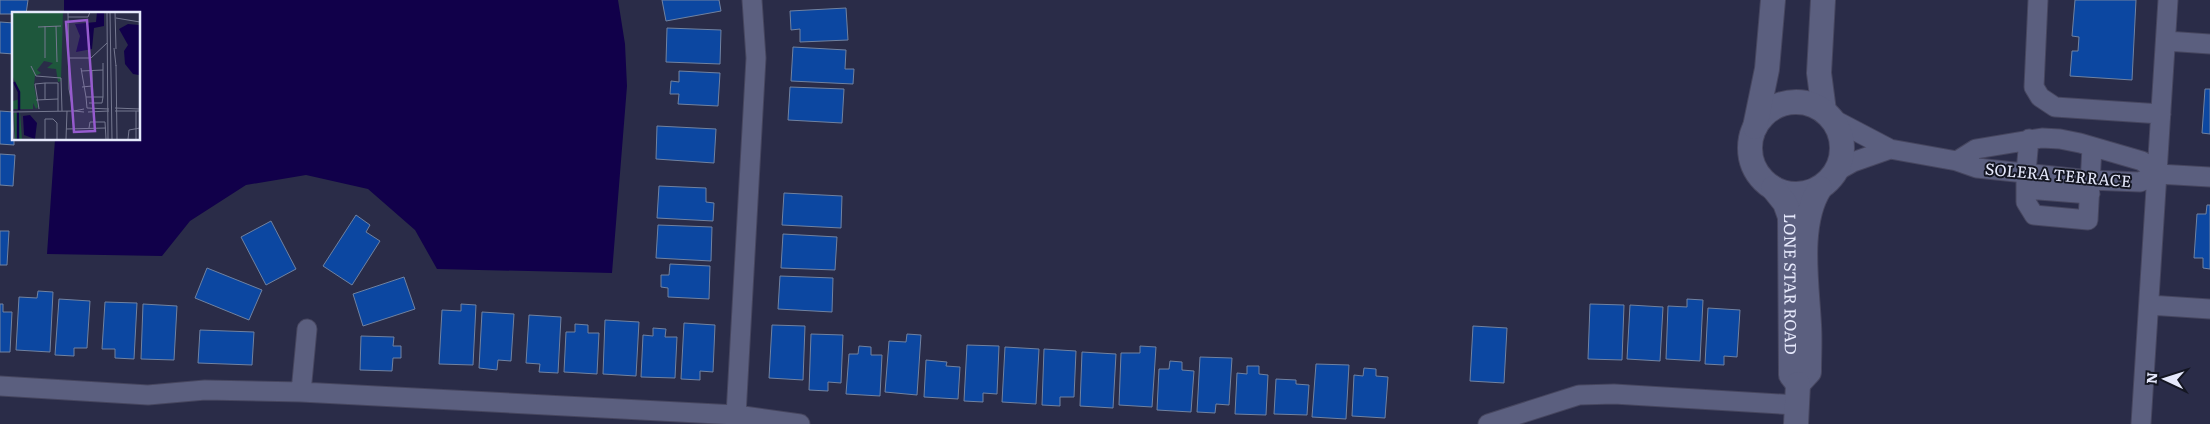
<svg xmlns="http://www.w3.org/2000/svg" width="2210" height="424" font-family="Literata,serif">
<style>
.water{fill:#11004a}
.building{fill:#0c47a1;stroke:#7082a1}
.lines{fill:none;stroke-linecap:round;stroke-linejoin:round}
.minor-casing{stroke:#46465f;stroke-width:21}
.tertiary-casing{stroke:#46465f;stroke-width:26}
.minor{stroke:#5b5f7f;stroke-width:19}
.tertiary{stroke:#5b5f7f;stroke-width:24}
.labels{text-anchor:middle;stroke-width:4;stroke-linejoin:round;paint-order:stroke}
.street-label{font-size:16px;fill:#e6e9fc;stroke:#141622}
.inset-river{fill:none;stroke:#11004a;stroke-width:2.5}
.inset-road{fill:none;stroke:#757890;stroke-width:1}
.view{fill:#965bce;fill-opacity:0.15;stroke:#965bce;stroke-width:2.5}
.inset-edge{fill:none;stroke:#e6e9fc;stroke-width:2.5}
</style>
<rect width="100%" height="100%" fill="#2a2c48"/>
<path class="water" d="M64 0H618L625 44 627 86 612 273 437 269 415 230 368 189 306 175 246 185 190 221 162 256 47 254 55 139H139V14H64Z"/>
<path class="building" d="M0 0H28L26 14H0Z
M662 0H719L721 11 666 21Z
M2075 0H2136L2132 80 2070 76 2072 51H2078L2079 37 2072 36Z
M846 8 848 40 800 42V29L791 30 790 11Z
M0 22 14 23V54L0 53Z
M667 28 721 30 720 64 666 62Z
M793 47 846 50 845 69H854L853 84 791 81Z
M679 71 720 73 718 106 678 104 679 94H670L671 81 679 82Z
M790 87 844 89 842 123 788 120Z
M2205 89H2210V134L2202 133Z
M0 111 14 112V145L0 144Z
M657 126 716 129 714 163 656 159Z
M0 154 15 155 13 186 0 185Z
M659 186 706 188V202L714 203 713 221 657 218Z
M784 193 842 196 841 228 782 225Z
M2207 205H2210V269L2203 268V258H2194L2197 214H2206Z
M356 215 370 225 366 232 380 241 352 285 323 266Z
M271 221 296 269 266 285 241 237Z
M658 225 712 227 711 261 656 258Z
M0 231H9L7 265H0Z
M783 234 837 237 835 270 781 268Z
M670 264 710 266 709 299 668 297V288L661 287V275H669Z
M207 268 262 290 249 320 195 298Z
M780 276 833 278 832 312 778 309Z
M404 277 415 309 363 326 353 294Z
M38 291 53 292 50 352 16 350 19 297 37 298Z
M59 299 90 301 87 348H74V356L55 355Z
M1687 299 1703 300 1700 361 1666 359 1668 306 1687 307Z
M105 302 137 303 134 359 115 358V349H102Z
M0 304H3V312H12L10 352H0Z
M143 304 177 306 174 360 141 359Z
M461 304 476 305 473 365 439 364 442 310 461 311Z
M1590 304 1624 305 1622 360 1588 359Z
M1630 305 1663 307 1660 361 1627 359Z
M1708 308 1740 310 1737 357 1724 356V365L1705 364Z
M482 312 514 314 511 361 498 360 497 370 479 368Z
M529 315 561 317 558 373 539 372 540 364 526 363Z
M605 320 639 322 636 376 603 374Z
M684 323 715 325 713 372 700 371V380L681 379Z
M575 324 588 325V333H599L597 374 564 372 566 332H575Z
M772 325 805 326 803 380 769 378Z
M1473 326 1507 328 1504 383 1470 381Z
M653 328 666 329 665 337H677L675 378 641 377 643 335 653 336Z
M200 330 254 332 252 365 198 363Z
M811 334 843 335 841 383 828 382V391L809 390Z
M907 334 921 335 917 395 885 392 889 341 906 342Z
M361 336 394 337 393 346H401V358H393L392 371 360 370Z
M967 345 999 346 997 394 983 393V402L964 401Z
M859 346 871 347V355H882L880 396 846 394 849 354H858Z
M1140 346 1156 347 1152 407 1119 405 1121 353H1140Z
M1005 347 1039 349 1036 404 1002 402Z
M1044 349 1076 351 1074 397H1060V406L1042 405Z
M1082 352 1116 354 1113 408 1080 406Z
M1200 357 1232 358 1229 405 1216 404 1215 413 1197 412Z
M926 360 947 362 946 366 960 367 958 399 924 397Z
M1170 361 1182 362V370L1194 371 1191 412 1157 410 1159 369H1169Z
M1316 364 1349 365 1346 419 1312 417Z
M1247 366H1259V374L1268 375 1266 415 1235 414 1237 373 1247 374Z
M1364 368 1376 369V376L1388 377 1385 418 1352 416 1354 375 1363 376Z
M1276 379 1296 380V384L1309 385 1307 415 1274 414Z"/>
<g class="lines">
<g class="minor-casing">
<path id="minor" d="M2038 0 2034 87 2040 97 2055 107 2161 114
M2166 41 2210 44
M1829 117 1890 149 1957 161
M2042 138 2060 139 2080 143 2142 161 2158 174 2140 182 2090 180 1977 168 1957 161 1976 149Z
M2029 139 2026 172V202L2034 215 2088 220 2092 147
M1837 171 1853 162 1890 149
M2158 174 2210 177
M2026 189 2090 194
M2149 305 2210 309
M0 386 148 395 205 390 301 392 736 415 800 424
M301 392 307 329
M736 415 756 58 752 0
M1488 424 1579 395 1614 394 1797 405
M2141 424 2168 0"/>
</g>
<g class="tertiary-casing">
<g id="tertiary">
<path d="M1823 0 1819 73 1824 111"/>
<circle cx="1796" cy="148" r="46"/>
<path d="M1755 127 1767 69 1773 0"/>
<path id="s1" d="M1773 188 1785 203 1790 217 1791 375 1798 384 1809 372C1809 356 1810 341 1809 325 1807 284 1797 224 1820 188"/>
<path d="M1796 424 1798 384"/>
</g>
</g>
<use href="#minor" class="minor"/>
<use href="#tertiary" class="tertiary"/>
</g>
<g class="labels">
<g class="street-label">
<text transform="translate(2058 175) rotate(5)" y="6">SOLERA TERRACE</text>
<text dy="6" stroke="none"><textPath href="#s1" startOffset="101">LONE STAR ROAD</textPath></text>
</g>
</g>
<g transform="translate(12 12)">
<rect width="128" height="128" fill="#2a2c48"/>
<path d="M0 0H51L49 69 46 70 44 57 35 56 41 51 32 49 25 58 29 61 23 64 22 73 26 95 24 97 21 91V97H1V89L8 87V82L0 63ZM8 100 10 127H3L2 101Z" fill="#1e573c"/>
<path d="M85 0H92V14L82 16 80 37 64 40 68 24 63 12 84 10ZM116 12 127 13V63L121 62 113 52 112 39 116 33 107 17ZM18 103 25 111 23 127 12 123 11 104Z" fill="#11004a"/>
<path class="inset-river" d="M2 70 7 80V98M6 127V100"/>
<path class="inset-road" d="M56 0 57 77 61 99M98 0 100 127M103 0 104 37M95 1 96 127M56 5H76L78 0M104 6 128 10M44 14 45 50M26 15 49 14M102 36 104 54M33 46V14M57 46H79L95 31M104 53 105 127M19 54 24 64 49 66 50 99M69 56 74 85H91L90 91H77M69 59 91 58M70 75 80 74V58M74 85 75 96 97 97M91 85V51M33 87V71H46V99M0 88 2 127M24 88 46 87M103 96 128 97M27 97 23 72 33 71M72 97 62 99 72 100M103 99H128M124 99V127M0 100 62 99M76 100 97 99M77 116 78 110H93L94 127M54 117 94 116M33 127V107H41L45 111V127M54 127 55 99M116 127 117 118 128 116"/>
<path class="view" d="M75 8 83 119 62 120 54 10Z"/>
<rect width="128" height="128" class="inset-edge"/>
</g>
<g transform="translate(2165 379) rotate(274)" stroke="#141622" stroke-width="4" paint-order="stroke">
<path d="M0-4L9 19L0 12L-9 19Z" fill="#e6e9fc"/>
<text y="-8" font-size="14" font-weight="bold" text-anchor="middle" fill="#e6e9fc">N</text>
</g>
</svg>
